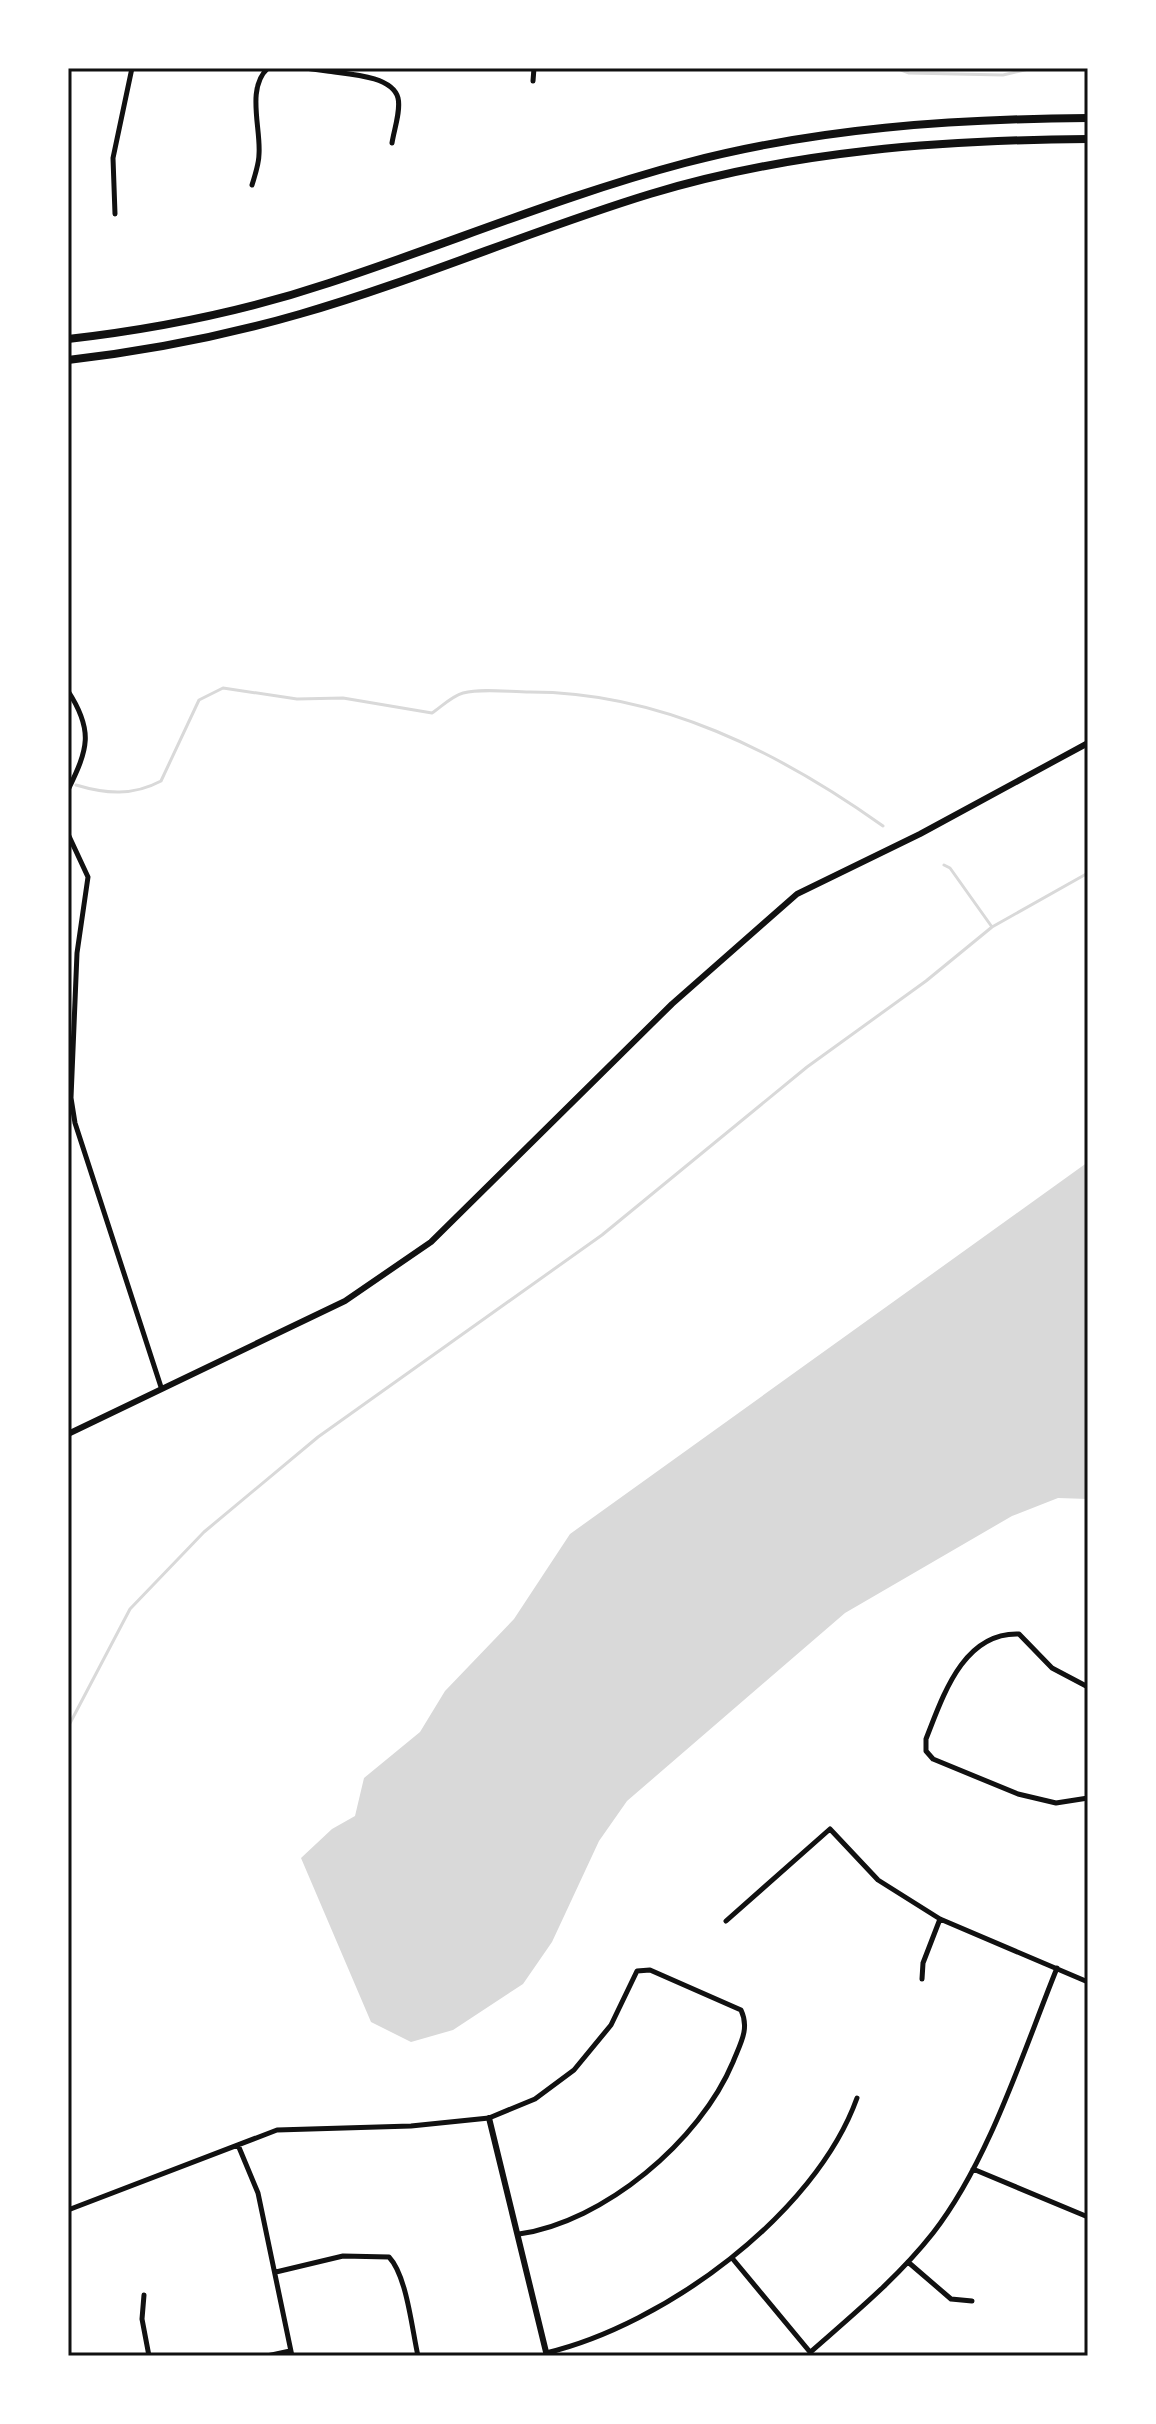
<svg xmlns="http://www.w3.org/2000/svg" width="1156" height="2424" font-family="Raleway,sans-serif">
<style>
.water{fill:#d9d9d9}
.lines{fill:none;stroke-linecap:round;stroke-linejoin:round}
.stream{stroke:#d9d9d9;stroke-width:3}
.minor{stroke:#111;stroke-width:5}
.tertiary{stroke:#111;stroke-width:6}
.trunk{stroke:#111;stroke-width:8}
.neatline{fill:none;stroke:#111;stroke-width:3}
</style>
<rect width="100%" height="100%" fill="#fff"/>
<path class="water" d="M1088 1162V1499L1058 1498 1012 1516 845 1613 627 1801 599 1841 552 1942 523 1984 453 2030 411 2042 371 2022 301 1858 332 1829 355 1816 364 1778 420 1732 445 1691 514 1619 570 1534Z"/>
<g class="lines">
<path class="stream" d="M896 68 909 73 1003 75 1033 68
M76 785C106 794 133 796 161 781L199 700 223 688 297 699 343 698 432 713C441 707 452 696 463 693 483 688 509 692 530 692 660 692 779 752 883 826
M944 865 950 868 992 927
M68 1727 130 1609 204 1532 318 1437 602 1235 807 1067 926 981 992 927 1088 873"/>
<path class="minor" d="M305 68 327 71
M327 68V71C345 74 392 75 398 98 401 110 394 130 392 143
M533 81 534 68
M252 185C255 175 259 164 259 154 261 128 246 88 268 68
M115 214 113 158 132 68
M68 691C94 731 88 749 68 790
M68 834 88 877 77 953 71 1098 75 1123 161 1387
M1088 1687 1052 1668 1019 1634C963 1632 943 1696 926 1739V1751L933 1759 1018 1794 1056 1803 1088 1798
M726 1921 830 1829 878 1880 940 1919 1088 1982
M922 1979 923 1963 940 1919
M238 2145 258 2193 292 2356
M973 2169 1088 2217
M68 2210 277 2130 411 2126 489 2118 535 2099 574 2070 611 2025 637 1971 650 1970 741 2010C750 2029 740 2044 733 2062 700 2141 604 2222 519 2234
M732 2258 810 2352
M908 2262 951 2299 972 2301
M276 2272 343 2256 389 2257C407 2276 412 2330 418 2356
M144 2295 142 2319 149 2356
M546 2353C664 2325 815 2215 857 2098
M267 2356 290 2351
M806 2356C850 2317 896 2280 933 2233 989 2161 1023 2052 1057 1968"/>
<path class="tertiary" d="M68 1434 345 1301 431 1242 672 1004 797 894 920 834 1088 743
M489 2118 547 2356"/>
<path class="trunk" d="M68 339C156 329 245 311 329 283 448 244 564 195 685 163 817 128 952 119 1088 118
M68 360C147 351 224 336 300 314 418 280 532 230 650 194 792 151 940 140 1088 139"/>
</g>
<rect width="1156" height="2424" fill="none" stroke="#ffffff" stroke-width="140"/>
<rect x="70" y="70" width="1016" height="2284" class="neatline"/>
</svg>
